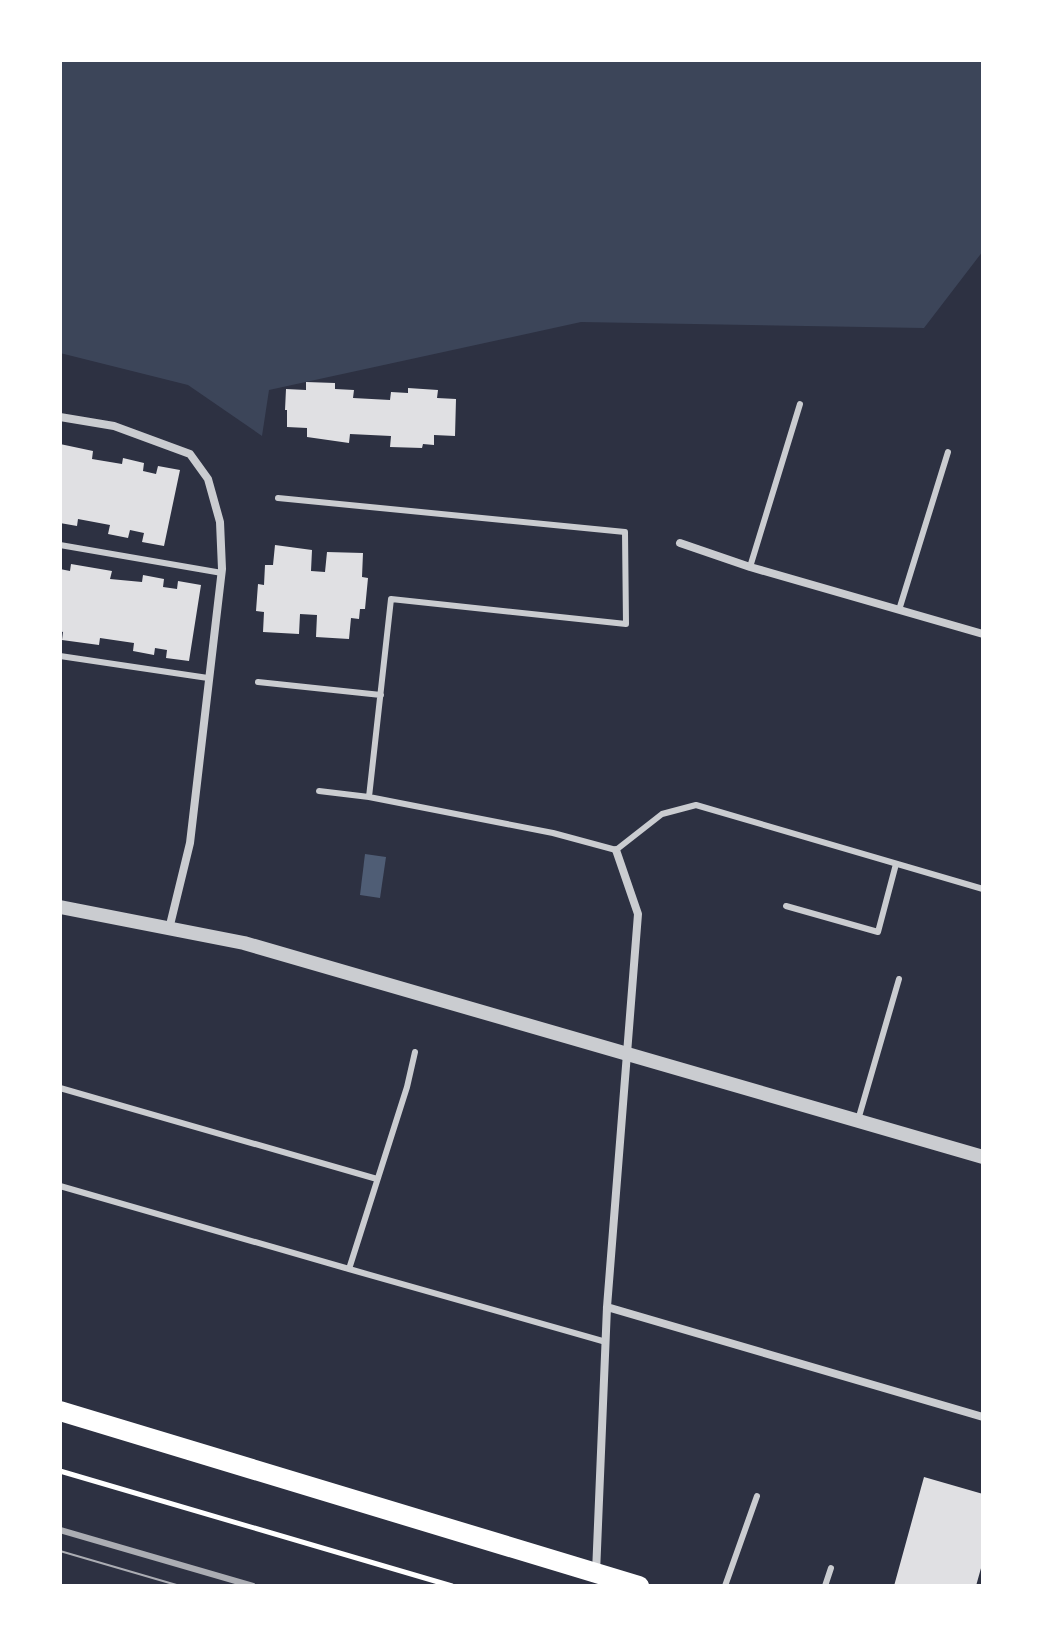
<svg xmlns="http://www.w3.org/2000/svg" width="1043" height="1646" font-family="Commissioner,sans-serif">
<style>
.green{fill:#3c4559}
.water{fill:#4f5d75}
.building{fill:#e0e0e3}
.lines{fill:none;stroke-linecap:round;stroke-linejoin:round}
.path{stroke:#fff;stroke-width:5}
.service{stroke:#caccd0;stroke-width:6}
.minor{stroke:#caccd0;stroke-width:8}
.tertiary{stroke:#caccd0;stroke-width:14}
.primary{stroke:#fff;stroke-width:20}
.tram{stroke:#abadb3;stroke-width:2}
.rail{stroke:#abadb3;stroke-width:6}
</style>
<rect width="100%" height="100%" fill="#2d3142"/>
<path class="green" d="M60 60H983V251L924 328 581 322 269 390 262 436 188 385 60 353Z"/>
<path class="water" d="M365 854 386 857 380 898 360 895Z"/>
<path class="building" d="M306 382 335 383V389L354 390 353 398 390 400 391 392 408 393V388L438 390 437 398 456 399 455 436 434 435V445L423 444 422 448 390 447 391 436 350 434 349 443 307 437V428L287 427V410H285L286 389 306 390Z
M60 444 93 451 92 459 122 464 123 458 144 463 143 471 156 474 158 466 180 470 164 546 142 542 144 533 130 530 128 538 108 534 110 525 78 519 77 526 60 523Z
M275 545 312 550 311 571 325 572 327 552 363 553 362 577 368 578 365 609H360L359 619 351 618 349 639 316 637 317 615 300 614 299 634 263 632 264 612 256 611 258 584 264 585 265 565H273Z
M71 564 112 571 110 579 142 582 143 575 164 579 163 587 177 589 178 581 201 585 189 661 166 658 167 650 155 648 154 655 133 651 134 643 100 638 99 645 62 640 63 632 60 631V569L70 571Z
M924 1477 983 1494V1561L976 1586H894Z"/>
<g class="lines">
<path class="path" d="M60 1471 452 1586"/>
<path class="service" d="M278 498 625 532 626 624 391 599 369 797 319 791
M60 545 222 573
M750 567 800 404
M899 610 948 452
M60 656 208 678
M258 682 381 695
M369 797 553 833 616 850 662 814 696 805 983 889
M786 906 878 932 896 864
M60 1088 377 1179
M858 1120 899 979
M60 1186 349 1269 407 1087 415 1052
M349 1269 606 1342
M725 1586 757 1496
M825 1586 831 1568"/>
<path class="minor" d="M60 417 114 426 190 454 208 479 220 522 222 569 190 843 169 929
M680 543 750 567 983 634
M607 1307 983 1417
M596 1573 607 1307 638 914 616 850"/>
<path class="tertiary" d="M60 907 244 943 983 1157"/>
<path class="primary" d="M60 1411 639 1586"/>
<path class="tram" d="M60 1551 180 1586"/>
<path class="rail" d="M60 1530 253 1586"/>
</g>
<rect width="1043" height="1646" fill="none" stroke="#ffffff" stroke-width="124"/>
</svg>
